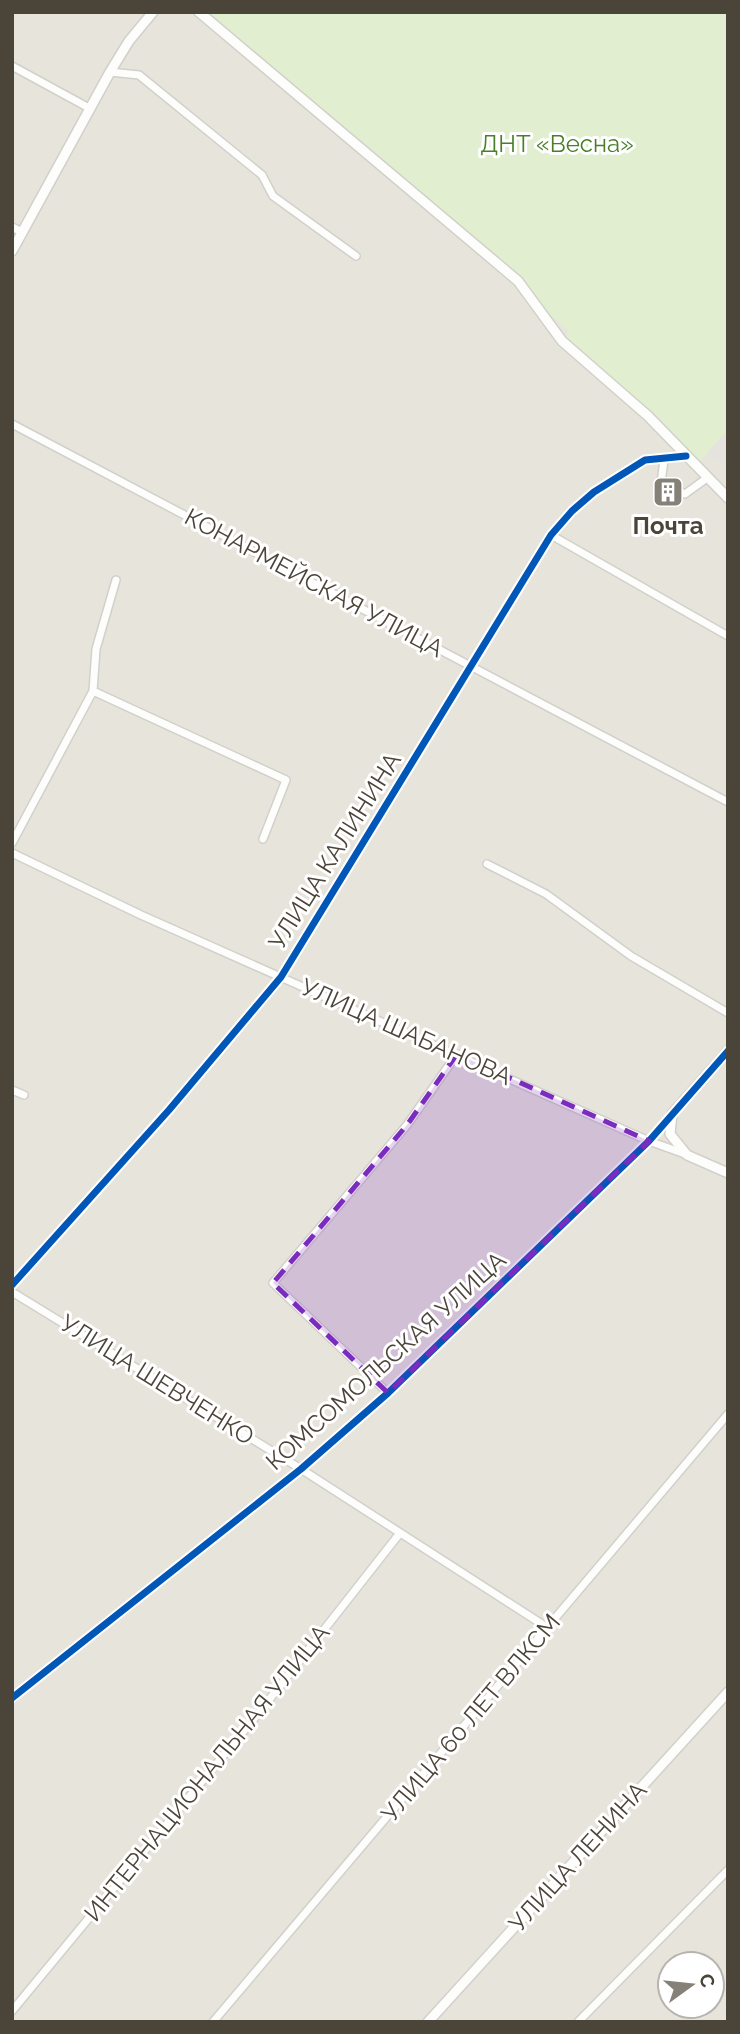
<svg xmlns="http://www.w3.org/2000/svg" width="740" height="2034" font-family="Raleway,sans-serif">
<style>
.residential{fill:#e7e4dc;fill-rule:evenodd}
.industrial{fill:#e6e2de}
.green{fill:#e1eecf}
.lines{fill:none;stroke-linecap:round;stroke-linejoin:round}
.minor-casing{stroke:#d2d0cb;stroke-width:10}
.tertiary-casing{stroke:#d2d0cb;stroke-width:12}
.minor{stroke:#fdfdfc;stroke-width:7}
.tertiary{stroke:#fdfdfc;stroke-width:9}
.cycleway-casing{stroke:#fff;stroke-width:11}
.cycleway{stroke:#0057b8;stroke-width:7}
.marked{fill:#7b2cbf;fill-opacity:0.2;stroke:#7b2cbf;stroke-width:5;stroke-dasharray:14 9;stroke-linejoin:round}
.labels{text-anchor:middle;stroke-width:6;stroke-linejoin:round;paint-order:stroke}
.park-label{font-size:24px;fill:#4a7f2a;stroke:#fff}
.poi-label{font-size:24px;font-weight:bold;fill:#4b4439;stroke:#fff}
.street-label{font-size:24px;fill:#4b4439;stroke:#fff}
</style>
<rect width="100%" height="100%" fill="#f4f2ee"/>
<path class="residential" d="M12 12H728V2022H12ZM670 1964H712V2006H670Z"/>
<path class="industrial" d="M728 423V467L703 448Z"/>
<path class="green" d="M199 12H728V429L699 462 564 338 569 331Z"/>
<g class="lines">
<g class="minor-casing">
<path id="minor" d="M12 66 89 108
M110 72 139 75 262 175 273 196 356 256
M12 227 22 232
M12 424 728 802
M664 460 661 483 685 494 707 478
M551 535 728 636
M93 691 286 780 263 839
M12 843 93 691 96 649 116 580
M12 853 141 915 649 1141 685 1154
M487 864 546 894 631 956 728 1013
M12 1090 24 1095
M12 1285 169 1110 281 977 551 535 572 511 594 492 645 460 686 456
M12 1292 301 1469 548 1628
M388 1393 273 1283 407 1125 457 1054
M12 1698 301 1469 388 1393 649 1141 671 1115
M12 2011 261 1710 400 1533
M213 2022 728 1414
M578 2022 728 1870"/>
</g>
<g class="tertiary-casing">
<path id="tertiary" d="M199 12 518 281 562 341 648 416 728 498
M12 251 110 72 129 41 153 12
M728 1051 672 1114 670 1134 687 1155 728 1173
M428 2022 728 1692"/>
</g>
<use href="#minor" class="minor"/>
<use href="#tertiary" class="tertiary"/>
<g class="cycleway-casing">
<path id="cycleway" d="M12 1285 169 1110 281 977 551 535 572 511 594 492 645 460 686 456
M12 1698 301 1469 388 1393 649 1141 728 1051"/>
</g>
<use href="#cycleway" class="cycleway"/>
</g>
<path class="marked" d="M457 1054 649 1141 388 1393 273 1283 407 1125Z"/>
<defs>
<g id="building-square" transform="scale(1.575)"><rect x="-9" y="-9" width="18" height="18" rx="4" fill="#868178" stroke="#fff"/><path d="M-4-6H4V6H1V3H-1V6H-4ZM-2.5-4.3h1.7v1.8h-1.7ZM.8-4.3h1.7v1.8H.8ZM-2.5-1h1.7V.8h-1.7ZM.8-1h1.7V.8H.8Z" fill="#fff"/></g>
</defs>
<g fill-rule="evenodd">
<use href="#building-square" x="668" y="492"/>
</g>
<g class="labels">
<g class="park-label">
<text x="557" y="152">ДНТ «Весна»</text>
</g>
<g class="poi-label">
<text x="668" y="534">Почта</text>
</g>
<g class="street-label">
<text transform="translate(314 583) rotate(28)" y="8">КОНАРМЕЙСКАЯ УЛИЦА</text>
<text transform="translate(335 851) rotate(-58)" y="8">УЛИЦА КАЛИНИНА</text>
<text transform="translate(406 1032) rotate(24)" y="8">УЛИЦА ШАБАНОВА</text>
<text transform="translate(386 1361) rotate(-42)" y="8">КОМСОМОЛЬСКАЯ УЛИЦА</text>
<text transform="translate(157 1380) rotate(32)" y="8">УЛИЦА ШЕВЧЕНКО</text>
<text transform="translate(471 1718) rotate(-50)" y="8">УЛИЦА 60 ЛЕТ ВЛКСМ</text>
<text transform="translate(207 1773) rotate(-51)" y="8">ИНТЕРНАЦИОНАЛЬНАЯ УЛИЦА</text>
<text transform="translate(578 1857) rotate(-48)" y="8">УЛИЦА ЛЕНИНА</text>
</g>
</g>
<rect width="740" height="2034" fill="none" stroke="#4b4439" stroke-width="28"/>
<g transform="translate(691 1985) rotate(75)"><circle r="33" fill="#ffffff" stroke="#b7b4b0" stroke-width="2"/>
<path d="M0-5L12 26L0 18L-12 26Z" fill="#868178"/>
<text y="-10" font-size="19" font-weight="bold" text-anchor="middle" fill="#4b4439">С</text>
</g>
</svg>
